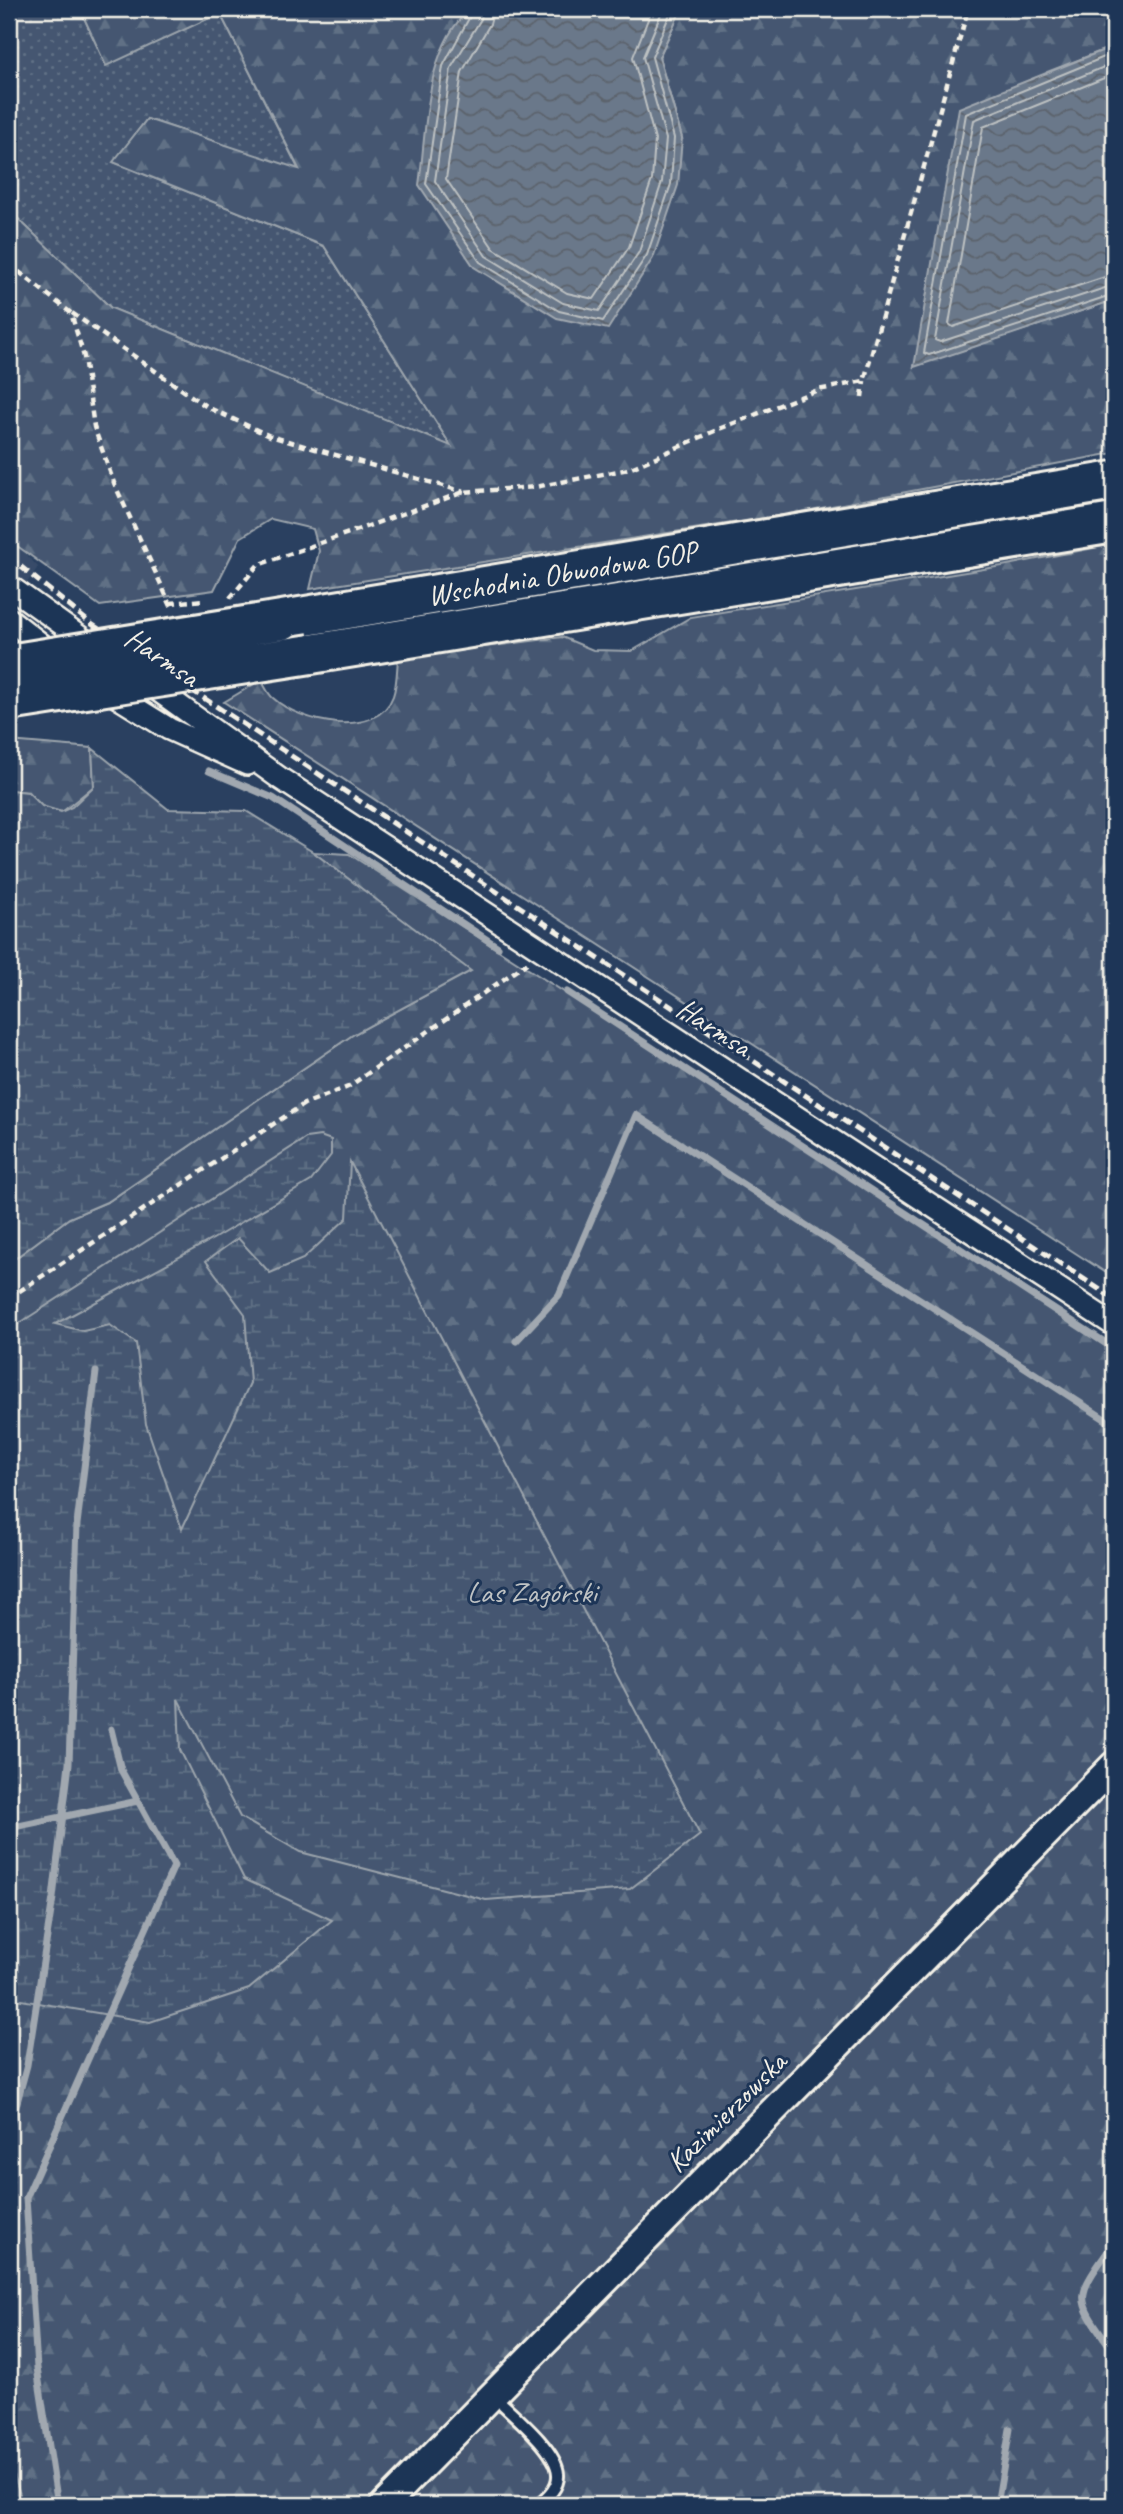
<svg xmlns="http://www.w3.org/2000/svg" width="1123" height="2514" font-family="Caveat,sans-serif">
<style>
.built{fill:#374c69}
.grass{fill:url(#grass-dots);stroke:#9ca4ac;stroke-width:2}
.forest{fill:url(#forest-firs);stroke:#9ca4ac;stroke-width:2}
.wetland{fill:url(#wetland-marsh);stroke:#9ca4ac;stroke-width:2}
.water{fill:url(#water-waves);stroke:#a1a8b0;stroke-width:2}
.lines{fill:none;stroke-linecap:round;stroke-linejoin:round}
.shore{stroke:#bdc1c2;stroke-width:2}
.stream{stroke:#a1a8b0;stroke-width:7}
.service-casing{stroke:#f4f1e8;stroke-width:16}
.minor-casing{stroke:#f4f1e8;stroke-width:26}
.tertiary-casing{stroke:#f4f1e8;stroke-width:32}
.motorway-casing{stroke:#f4f1e8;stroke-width:44}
.path{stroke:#f4f1e8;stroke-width:4.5;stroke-dasharray:7 5;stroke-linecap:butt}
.service{stroke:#1d3557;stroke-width:10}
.minor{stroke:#1d3557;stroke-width:21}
.tertiary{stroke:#1d3557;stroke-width:26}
.motorway{stroke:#1d3557;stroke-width:38}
.rail{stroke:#f4f1e8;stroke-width:5;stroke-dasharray:10 5;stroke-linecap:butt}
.motorway-bridge-casing{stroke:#f4f1e8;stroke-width:44;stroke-linecap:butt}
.motorway-bridge{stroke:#1d3557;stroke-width:38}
.labels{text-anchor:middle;stroke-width:6;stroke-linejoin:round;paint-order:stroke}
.street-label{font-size:30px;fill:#f4f1e8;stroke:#1d3557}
.park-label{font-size:30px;fill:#bfc3c4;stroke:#1d3557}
</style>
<defs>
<pattern id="grass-dots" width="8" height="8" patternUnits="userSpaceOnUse" patternTransform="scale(1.75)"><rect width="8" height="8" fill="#445771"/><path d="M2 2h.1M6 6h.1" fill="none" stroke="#607085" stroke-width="1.8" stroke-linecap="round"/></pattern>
<pattern id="forest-firs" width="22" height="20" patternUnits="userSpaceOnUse" patternTransform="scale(1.75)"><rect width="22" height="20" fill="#445771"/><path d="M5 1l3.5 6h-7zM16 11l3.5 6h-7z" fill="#607085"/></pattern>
<pattern id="wetland-marsh" width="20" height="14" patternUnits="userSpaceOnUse" patternTransform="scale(1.75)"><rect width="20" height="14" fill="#445771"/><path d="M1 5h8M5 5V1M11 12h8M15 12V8" fill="none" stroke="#607085"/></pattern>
<pattern id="water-waves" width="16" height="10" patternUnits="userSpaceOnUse" patternTransform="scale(1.75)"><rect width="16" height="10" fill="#6a788a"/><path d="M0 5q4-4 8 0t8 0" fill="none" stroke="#5b626b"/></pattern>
</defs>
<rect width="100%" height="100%" fill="#2a4060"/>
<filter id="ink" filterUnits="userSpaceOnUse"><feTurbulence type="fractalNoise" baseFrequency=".0143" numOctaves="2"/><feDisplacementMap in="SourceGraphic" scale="14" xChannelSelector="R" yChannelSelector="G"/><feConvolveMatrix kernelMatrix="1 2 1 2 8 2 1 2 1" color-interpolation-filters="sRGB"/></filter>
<g filter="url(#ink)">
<path class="built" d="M9 536 38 567 24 587 9 572Z"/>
<path class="grass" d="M9 9H80L106 65 220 13 299 170 147 119 114 162 324 246 452 447 111 308 9 210Z"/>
<path class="forest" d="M80 9H470L461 17 682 138 659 57 679 14 678 9H1114V46L1047 72 914 366 1114 300V453L784 515 310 589 319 551 313 529 271 519 240 538 214 590 100 606 9 540V210L111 308 451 446 324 246 113 162 147 119 299 169 220 13 106 66Z
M1114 544V1278L224 702 261 680C265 686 268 694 273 698 300 723 377 740 393 696 397 685 397 669 398 658L562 637 593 650 632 651 691 617 1002 566Z
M9 741 92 748 94 786 62 812 42 807 28 792 9 790Z
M313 852 349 854 1114 1345V1745L364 2505H9V1263L69 1218 109 1201 354 1034 470 971Z
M1114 1784V2505H403L1111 1788Z"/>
<path class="wetland" d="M92 748 168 809 246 811 313 852 471 971 354 1034 109 1201 69 1218 9 1263V790L28 792 42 806 61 812 72 807 94 786Z
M320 1136 331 1140V1155L311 1181 213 1239 55 1324 83 1331 110 1325 136 1343 146 1424 182 1529 250 1383 245 1314 206 1261 238 1238 270 1273 303 1259 347 1218 350 1162 700 1835 630 1889 486 1900 300 1852 240 1817 178 1699 180 1750 244 1879 332 1920 249 1989 150 2022 9 1998V1330L306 1138Z
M9 2379 14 2474 23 2505H9Z"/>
<path class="water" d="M470 9H678L679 14 659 57 682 138 678 185 653 258 608 329 557 318 474 267 419 185C427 129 424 49 470 9Z
M1114 46V300L914 367 959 108Z"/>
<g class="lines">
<path class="shore" d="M474 9 443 66 426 184 480 262 559 311 603 321 647 255 671 184 674 138 652 57 672 9
M483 9 481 19 451 68 435 181 486 256 563 303 599 311 639 252 662 182 666 139 643 57 663 9
M494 9 490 24 462 72 446 179 493 248 567 293 594 299 629 247 652 180 655 140 633 57 652 9
M1114 53 966 114 924 353 929 355 1114 294
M1114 63 974 120 935 340 940 342 1114 285
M1114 74 983 127 949 324 953 327 1114 274"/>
<path class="stream" d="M209 771 273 798 498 947
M567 992 1114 1349
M516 1341 559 1295 636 1115 1114 1425
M9 1828 138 1801
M9 2132 27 2065 53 1898 69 1764 77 1524 96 1372
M1114 2243C1073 2300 1074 2296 1114 2352
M58 2505 37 2368 26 2198 174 1866 121 1770 111 1729
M997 2505 1010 2429"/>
<g class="service-casing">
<path id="service" d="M493 2395C510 2412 557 2450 558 2474 559 2487 548 2497 539 2505"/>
</g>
<g class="minor-casing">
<path id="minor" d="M9 586 98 650
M9 619 56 656
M145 681 281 779 1114 1325
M103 688 169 729 247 764"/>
</g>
<g class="tertiary-casing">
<path id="tertiary" d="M384 2505 1114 1765"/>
</g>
<g class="motorway-casing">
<g id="motorway">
<path id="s1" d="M282 620 1114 481"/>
<path d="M311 654 1114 523"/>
</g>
</g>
<path class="path" d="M9 264 71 313 84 357 94 427 114 483 171 606
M72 313 207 407 270 436 464 492
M862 397 864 381
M230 598 258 565 464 492 535 487 629 469 719 429 818 390 864 381 968 9
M170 603 204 600
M9 1298 304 1104 348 1087 527 963"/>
<use href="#service" class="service"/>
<use href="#minor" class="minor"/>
<use href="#tertiary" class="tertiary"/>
<use href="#motorway" class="motorway"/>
<path class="rail" d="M9 557 90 623 1114 1299"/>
<g class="motorway-bridge-casing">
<path id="motorway-bridge" d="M9 664 282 620
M9 701 311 654"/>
</g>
<use href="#motorway-bridge" class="motorway-bridge"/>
</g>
</g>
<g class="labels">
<g class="street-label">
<text dy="10" stroke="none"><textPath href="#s1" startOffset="284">Wschodnia Obwodowa GOP</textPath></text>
<text transform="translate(162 657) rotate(34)" y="10">Harmsa</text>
<text transform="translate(714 1027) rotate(33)" y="10">Harmsa</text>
<text transform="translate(726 2112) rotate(-45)" y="10">Kazimierzowska</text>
</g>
<g class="park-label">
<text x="532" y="1602">Las Zagórski</text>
</g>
</g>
<rect width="1123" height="2514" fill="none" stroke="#1d3557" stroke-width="35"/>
<rect x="18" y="18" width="1088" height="2479" fill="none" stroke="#f4f1e8" stroke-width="2.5" filter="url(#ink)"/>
</svg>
